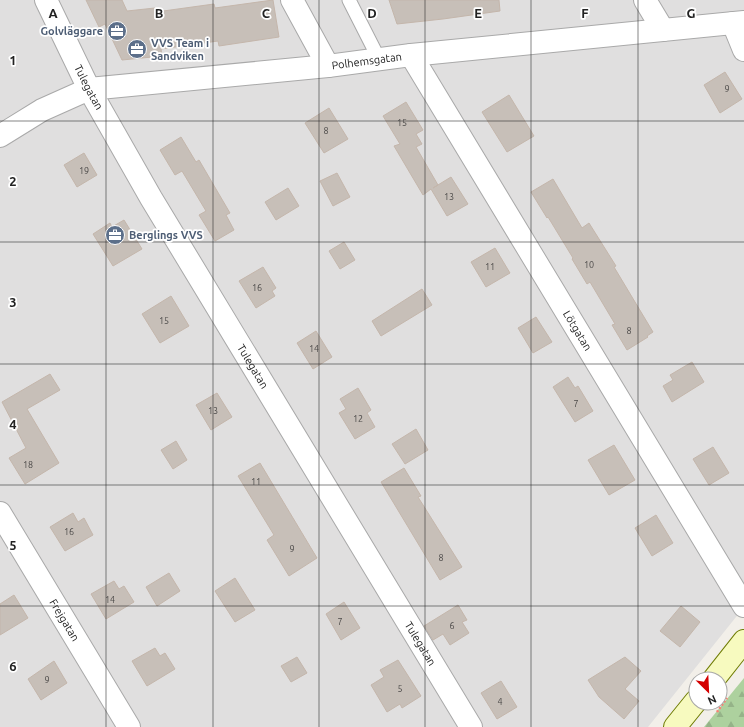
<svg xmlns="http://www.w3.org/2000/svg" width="744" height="727" font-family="Ubuntu,sans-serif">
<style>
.residential{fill:#e0dfdf}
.forest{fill:url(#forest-firs)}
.building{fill:#c7bfb8;stroke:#c4b6ab}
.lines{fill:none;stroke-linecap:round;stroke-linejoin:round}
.lane-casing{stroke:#a9a9a9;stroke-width:15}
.street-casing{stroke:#a9a9a9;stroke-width:24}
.secondary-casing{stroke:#707d05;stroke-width:24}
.path{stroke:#fa8072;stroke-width:2.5;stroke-dasharray:2 2;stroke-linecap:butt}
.lane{stroke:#fff;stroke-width:13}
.street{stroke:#fff;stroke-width:22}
.secondary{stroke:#f7fabf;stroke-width:22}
.grid{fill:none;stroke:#222;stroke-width:1;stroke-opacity:0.55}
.labels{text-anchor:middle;stroke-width:3.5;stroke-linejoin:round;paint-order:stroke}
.number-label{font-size:9px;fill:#4b4948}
.service-label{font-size:11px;font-weight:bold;fill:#4e5e75;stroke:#fff;text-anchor:start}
.street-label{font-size:11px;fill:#222;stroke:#fff}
.grid-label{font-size:13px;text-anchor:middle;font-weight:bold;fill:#222;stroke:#fff;stroke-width:3.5;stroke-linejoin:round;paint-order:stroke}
</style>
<defs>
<pattern id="forest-firs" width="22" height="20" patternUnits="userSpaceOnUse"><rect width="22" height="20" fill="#add19e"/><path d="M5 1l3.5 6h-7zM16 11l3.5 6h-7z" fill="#95b388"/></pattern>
</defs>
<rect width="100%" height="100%" fill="#f2efe9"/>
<path class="residential" d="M0 0H744V607L648 727H0Z"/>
<path class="forest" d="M744 678V727H704Z"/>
<path class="building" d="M86 0H122L127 11 155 8 156 12 214 4 215 8 273 0 279 37 219 46 218 41 161 49 162 56 122 60 105 24 99 27Z
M389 0H499L500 11 443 19 397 24Z
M725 72 742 99 720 113 704 85Z
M509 95 534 136 507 152 482 112Z
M406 102 423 130 416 134 422 144 416 147 438 185 433 188 451 177 468 204 447 216 431 189 423 195 394 146 400 144 383 116Z
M329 108 348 139 324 153 305 123Z
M181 137 196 162 199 160 230 213 226 215 234 230 215 241 199 215 206 211 182 171 175 175 160 150Z
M84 153 97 175 77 187 64 165Z
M337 173 350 197 333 206 320 181Z
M553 179 582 228 589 223 616 266 614 267 653 332 647 336 648 337 627 350 612 325 615 324 590 282 587 284 572 259 573 258 548 217 547 218 531 192Z
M288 188 299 206 276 220 265 202Z
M124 220 142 249 113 266 93 234 110 223 112 227Z
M344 242 355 260 340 269 329 251Z
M495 248 510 273 486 287 471 262Z
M263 267 276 288 272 291 275 296 256 308 239 281Z
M422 289 432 305 381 336 372 321Z
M171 296 189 326 160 343 142 314Z
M536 317 552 342 533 353 518 328Z
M316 331 332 357 313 369 297 343Z
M692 362 704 382 672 402 663 386 673 380 670 375Z
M50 374 60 390 27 409 59 463 25 484 9 458 26 448 2 402Z
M568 377 575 388 578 386 593 411 575 422 553 387Z
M358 388 371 410 367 413 375 427 355 439 339 413 346 409 340 399Z
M217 393 232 417 211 430 196 405Z
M416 429 428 450 405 464 392 444Z
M176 441 187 460 173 469 161 450Z
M614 445 635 480 609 495 588 460Z
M713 447 729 473 709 485 693 459Z
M260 463 317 558 289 576 267 540 274 535 238 476Z
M404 468 421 496 418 497 462 567 440 580 381 482Z
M73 513 78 522 84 518 93 535 65 551 50 527Z
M656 515 673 543 652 556 635 528Z
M169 573 180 591 157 606 146 587Z
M235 578 255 610 235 622 215 591Z
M114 581 119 589 124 586 134 602 106 619 91 594Z
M14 595 28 618 0 635V604Z
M344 602 360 628 341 640 326 614Z
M458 605 467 620 462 622 469 633 450 645 443 634 433 640 424 626Z
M681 606 700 622 680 647 660 631Z
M155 648 160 656 165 653 175 669 147 686 132 661Z
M297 657 307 673 291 682 281 666Z
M625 657 641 671 625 689 639 701 624 719 599 697 588 680Z
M398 660 421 696 402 708 400 704 387 712 371 685 384 677 380 670Z
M54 661 67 683 41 700 28 679Z
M501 681 517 707 497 719 481 693Z"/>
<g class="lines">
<g class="lane-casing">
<path id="lane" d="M349 0 379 59"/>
</g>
<g class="street-casing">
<g id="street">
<path id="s1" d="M46 0 89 89 151 198 471 727"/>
<path d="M292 0 328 66"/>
<path d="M645 0 663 30"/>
<path d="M733 23 744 50"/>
<path id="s2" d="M411 55 744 606"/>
<path id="s3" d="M0 136 42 110 89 89 328 66 411 55 744 22"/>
<path id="s4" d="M0 513 129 727"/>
</g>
</g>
<g class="secondary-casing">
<path id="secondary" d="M714 679 744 641
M675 727 696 701"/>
</g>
<path class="path" d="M717 712 727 698"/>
<use href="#lane" class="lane"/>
<use href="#street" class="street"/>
<use href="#secondary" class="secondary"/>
</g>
<path class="grid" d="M106 0V727M213 0V727M319 0V727M425 0V727M531 0V727M638 0V727M0 121H744M0 242H744M0 364H744M0 485H744M0 606H744"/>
<defs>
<g id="office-disc" transform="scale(1)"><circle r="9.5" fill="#5c6f8a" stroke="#fff"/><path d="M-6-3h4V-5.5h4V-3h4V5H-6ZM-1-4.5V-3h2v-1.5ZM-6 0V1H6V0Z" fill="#fff"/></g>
</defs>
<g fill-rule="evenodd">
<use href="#office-disc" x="117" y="31"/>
<use href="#office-disc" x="137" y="49"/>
<use href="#office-disc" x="115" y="235"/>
</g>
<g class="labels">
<g class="number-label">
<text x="727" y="92">9</text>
<text x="402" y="126">15</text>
<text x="326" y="134">8</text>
<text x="84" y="174">19</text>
<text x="449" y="200">13</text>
<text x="589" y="268">10</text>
<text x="490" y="270">11</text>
<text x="257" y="291">16</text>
<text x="164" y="324">15</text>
<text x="629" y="334">8</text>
<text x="314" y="352">14</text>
<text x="576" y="407">7</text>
<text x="213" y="414">13</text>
<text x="358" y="422">12</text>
<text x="28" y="468">18</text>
<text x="256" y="485">11</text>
<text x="69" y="535">16</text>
<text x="292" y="552">9</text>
<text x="441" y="561">8</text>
<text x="110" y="603">14</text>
<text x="340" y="625">7</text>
<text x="452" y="629">6</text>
<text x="47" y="683">9</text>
<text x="400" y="692">5</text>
<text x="500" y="705">4</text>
</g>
<g class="service-label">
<text x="103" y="35" text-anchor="end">Golvläggare</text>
<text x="151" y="47">VVS Team i<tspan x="151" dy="13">Sandviken</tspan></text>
<text x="129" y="239">Berglings VVS</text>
</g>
<g class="street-label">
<text dy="4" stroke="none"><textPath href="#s3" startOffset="380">Polhemsgatan</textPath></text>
<text dy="4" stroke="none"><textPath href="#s1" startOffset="97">Tulegatan</textPath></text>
<text dy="4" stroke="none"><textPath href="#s2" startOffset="322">Lötgatan</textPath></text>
<text dy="4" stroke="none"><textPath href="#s1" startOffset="421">Tulegatan</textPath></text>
<text dy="4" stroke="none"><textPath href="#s4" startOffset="125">Frejgatan</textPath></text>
<text dy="4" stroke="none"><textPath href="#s1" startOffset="745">Tulegatan</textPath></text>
</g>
</g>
<g class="grid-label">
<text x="53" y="18">A</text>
<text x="159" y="18">B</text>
<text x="266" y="18">C</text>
<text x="372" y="18">D</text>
<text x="478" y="18">E</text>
<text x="585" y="18">F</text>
<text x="691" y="18">G</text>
<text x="13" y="65">1</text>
<text x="13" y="186">2</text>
<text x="13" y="307">3</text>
<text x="13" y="429">4</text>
<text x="13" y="550">5</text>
<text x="13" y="671">6</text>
</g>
<g transform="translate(708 691) rotate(156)"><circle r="19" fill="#ffffff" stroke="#a7a7a7"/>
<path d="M0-3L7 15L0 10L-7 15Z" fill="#d40000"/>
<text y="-6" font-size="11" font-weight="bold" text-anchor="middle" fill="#222222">N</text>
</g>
</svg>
